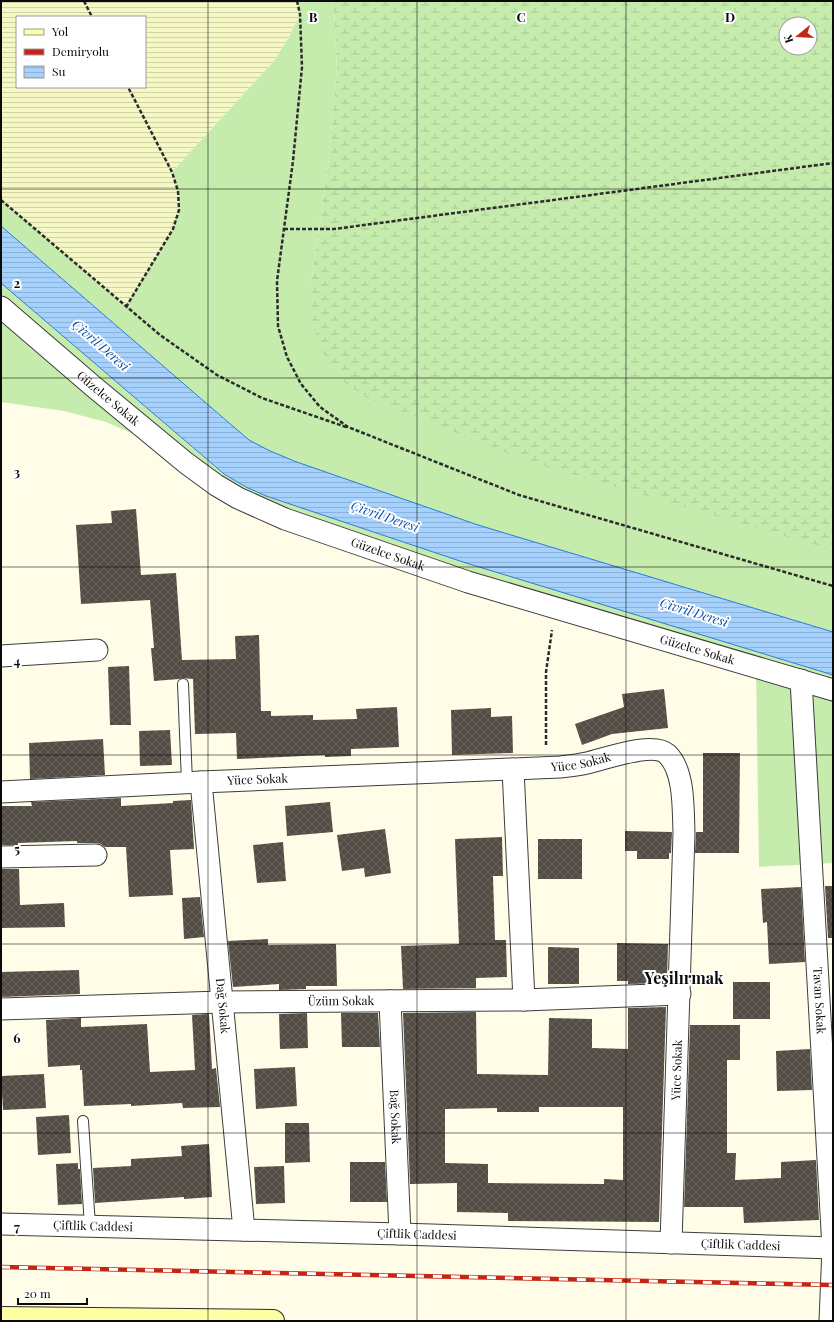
<svg xmlns="http://www.w3.org/2000/svg" width="834" height="1322" font-family="'Playfair Display',serif">
<style>
.farmland{fill:url(#farmland-rules);fill-rule:evenodd}
.grass{fill:#c6ecad}
.wetland{fill:url(#wetland-marsh);fill-rule:evenodd}
.water{fill:url(#water-rules);stroke:#267bda}
.building{fill:url(#building-cross-hatch);fill-rule:evenodd}
.lines{fill:none;stroke-linecap:round;stroke-linejoin:round}
.lane-casing{stroke:#3d3d3d;stroke-width:12}
.street-casing{stroke:#3d3d3d;stroke-width:23}
.secondary-casing{stroke:#2c2c2c;stroke-width:24}
.path{stroke:#2c2c2c;stroke-width:2.5;stroke-dasharray:4 2;stroke-linecap:butt}
.lane{stroke:#fff;stroke-width:10}
.street{stroke:#fff;stroke-width:21}
.secondary{stroke:#fdffa2;stroke-width:22}
.rail-casing{stroke:#c52516;stroke-width:4.5}
.rail{stroke:#fff;stroke-width:3;stroke-dasharray:9;stroke-linecap:butt}
.grid{fill:none;stroke:#0a0a0a;stroke-width:1;stroke-opacity:0.55}
.labels{text-anchor:middle;stroke-width:4;stroke-linejoin:round;paint-order:stroke}
.street-label{font-size:12px;fill:#0a0a0a;stroke:#fff}
.water-label{font-size:13px;font-style:italic;fill:#0a4da5;stroke:#fff}
.district-label{font-size:16px;font-weight:bold;fill:#0a0a0a;stroke:#fff}
.grid-label{font-size:13px;text-anchor:middle;font-weight:bold;fill:#0a0a0a;stroke:#fff;stroke-width:4;stroke-linejoin:round;paint-order:stroke}
</style>
<defs>
<pattern id="farmland-rules" width="6" height="5" patternUnits="userSpaceOnUse"><rect width="6" height="5" fill="#f5f7c4"/><path d="M0 2.5h6" fill="none" stroke="#d1d2a7"/></pattern>
<pattern id="wetland-marsh" width="20" height="14" patternUnits="userSpaceOnUse"><rect width="20" height="14" fill="#c6ecad"/><path d="M1 5h8M5 5V1M11 12h8M15 12V8" fill="none" stroke="#a9c994"/></pattern>
<pattern id="water-rules" width="6" height="5" patternUnits="userSpaceOnUse"><rect width="6" height="5" fill="#a6d1fc"/><path d="M0 2.5h6" fill="none" stroke="#8eb2d7"/></pattern>
<pattern id="building-cross-hatch" width="8" height="8" patternUnits="userSpaceOnUse"><rect width="8" height="8" fill="#534d45"/><path d="M0 0l8 8M0 8l8-8" fill="none" stroke="#67625c"/></pattern>
</defs>
<rect width="100%" height="100%" fill="#fffde7"/>
<path class="farmland" d="M1 1H297L300 14 290 35 274 61 172 172 178 191 179 210 173 229 126 307 1 200ZM17 17H145V87H17Z"/>
<path class="grass" d="M297 1H332L334 9 337 68 328 165 311 284 807 542 833 550V632L478 525 294 461 268 450 249 440 228 422 1 226V200L126 307 173 229 179 210 178 191 172 172 274 61 290 35 300 14Z
M1 283 223 474 246 487 266 496 466 563 833 675V863L759 867 756 666 285 519 170 450 106 422 64 411 1 402Z"/>
<path class="wetland" d="M332 1H833V550L530 462 365 397 344 382 330 365 319 344 312 321 311 284 328 165 337 68 334 9ZM786 24H810V48H786Z"/>
<path class="water" d="M1 226 228 422 249 440 268 450 294 461 478 525 833 632V675L466 563 266 496 246 487 224 474 1 283Z"/>
<path class="building" d="M136 509 141 575 176 573 182 660 236 659 235 636 259 635 261 711H271V716L313 715V720L357 719 356 709 397 707 399 747 351 749V756L325 757V755L237 759 236 733 195 734 193 679 182 678 179 679 154 681 151 648H154L150 600 81 604 76 525 112 523 111 511Z
M129 666 131 725H110L108 667Z
M664 689 668 728 612 734 582 745 575 724 624 707 622 694Z
M491 708V717L512 716 513 753 452 755 451 710Z
M170 730 172 765 140 766 139 731Z
M103 739 105 775 30 779 29 743Z
M703 753H740L739 853H695L696 832H703Z
M121 798V806L173 803V801L191 800 194 849 170 850 173 895 129 897 126 847H105L101 844 96 843H77V841L18 843V845H1V806H32L31 802Z
M330 802 333 832 287 836 285 806Z
M385 829 391 873 365 877 364 868 342 871 337 835Z
M625 831 672 832 671 853H669V859H637V851H625Z
M502 837 503 876H493L495 940H506L507 977 476 978V988L403 989 401 946 459 944 455 839Z
M538 839H582V879H538Z
M283 842 286 881 257 883 253 845Z
M1 869H19L20 905 64 903 65 927 1 928Z
M825 886H833V938H828Z
M801 887 805 962 769 964 767 922 763 923 761 889Z
M200 897 204 937 184 939 182 898Z
M268 939V945L336 944 337 986H306V989L279 990V984L233 987 228 941Z
M617 943 668 944 667 981 666 983 628 984V981H617Z
M548 947 579 948V984H548Z
M79 970 80 994 1 997V972Z
M733 982H770V1019H733Z
M666 1007 659 1222 508 1221V1213L457 1212V1183L410 1184 403 1013 476 1012 477 1074 548 1075 549 1018 592 1019V1048L628 1049V1008ZM539 1107H623V1180L604 1179V1184L488 1183V1164L445 1163V1109L497 1108V1112H539Z
M307 1013 308 1048 280 1049 279 1014Z
M341 1013H378L380 1047H342Z
M209 1014 212 1069 216 1068 220 1107 183 1108 182 1103 131 1106V1104L84 1106 82 1070H80V1065L48 1067 46 1020 81 1018V1027L147 1024 150 1072 195 1070 192 1015Z
M690 1025H740V1060H727V1153H736L735 1180 781 1178V1162L816 1160 819 1220 744 1223 743 1207H684Z
M810 1049 812 1090 777 1091 776 1051Z
M295 1067 297 1106 256 1109 254 1069Z
M44 1074 46 1108 3 1110 1 1076Z
M69 1115 71 1153 38 1155 36 1117Z
M285 1123H309L310 1162 285 1163Z
M209 1144 212 1197 184 1199V1197L95 1203 93 1168 131 1166V1159L182 1156 181 1146Z
M350 1162H385L387 1202H350Z
M78 1163V1169H80L82 1204 58 1205 56 1164Z
M284 1166 285 1203 256 1204 254 1167Z"/>
<g class="lines">
<g class="lane-casing">
<path id="lane" d="M183 684 187 782
M83 1121 90 1226"/>
</g>
<g class="street-casing">
<g id="street">
<path id="s1" d="M1 307 94 387 186 463 216 485 238 498 285 519 468 582 833 690"/>
<path d="M1 656 97 650"/>
<path id="s2" d="M801 680 833 1248 830 1321"/>
<path d="M513 769 524 1000"/>
<path id="s3" d="M201 782 244 1230"/>
<path id="s4" d="M1 792 201 782 560 767C569 766 579 765 587 763 605 759 653 741 667 754 685 771 683 810 684 833L671 1243"/>
<path d="M1 857 96 855"/>
<path id="s5" d="M390 1001 400 1234"/>
<path id="s6" d="M1 1009 221 1002 524 1000 680 994"/>
<path id="s7" d="M1 1224 400 1234 833 1248"/>
</g>
</g>
<g class="secondary-casing">
<path id="secondary" d="M1 1318 273 1321"/>
</g>
<path class="path" d="M84 1 92 17
M297 1 300 14 302 67 293 161 277 281 278 326 287 357 301 384 320 407 348 427 519 495 833 586
M1 200 160 335 217 375 262 398 346 427
M284 229H334L833 163
M126 307 173 229 179 210 178 191 172 172 128 87
M546 745V672L552 630"/>
<use href="#lane" class="lane"/>
<use href="#street" class="street"/>
<use href="#secondary" class="secondary"/>
<g class="rail-casing">
<path id="rail" d="M1 1267 833 1285"/>
</g>
<use href="#rail" class="rail"/>
</g>
<path class="grid" d="M208 1V1321M417 1V1321M626 1V1321M1 189H833M1 378H833M1 567H833M1 755H833M1 944H833M1 1133H833"/>
<g class="labels">
<g class="street-label">
<text dy="4" stroke="none"><textPath href="#s1" startOffset="141">Güzelce Sokak</textPath></text>
<text dy="4" stroke="none"><textPath href="#s1" startOffset="465">Güzelce Sokak</textPath></text>
<text dy="4" stroke="none"><textPath href="#s1" startOffset="789">Güzelce Sokak</textPath></text>
<text dy="4" stroke="none"><textPath href="#s4" startOffset="581">Yüce Sokak</textPath></text>
<text dy="4" stroke="none"><textPath href="#s4" startOffset="257">Yüce Sokak</textPath></text>
<text dy="4" stroke="none"><textPath href="#s2" startOffset="321">Tavan Sokak</textPath></text>
<text dy="4" stroke="none"><textPath href="#s6" startOffset="340">Üzüm Sokak</textPath></text>
<text dy="4" stroke="none"><textPath href="#s3" startOffset="225">Dağ Sokak</textPath></text>
<text transform="translate(677 1070) rotate(-88)" y="4">Yüce Sokak</text>
<text dy="4" stroke="none"><textPath href="#s5" startOffset="116">Bağ Sokak</textPath></text>
<text dy="4" stroke="none"><textPath href="#s7" startOffset="92">Çiftlik Caddesi</textPath></text>
<text dy="4" stroke="none"><textPath href="#s7" startOffset="416">Çiftlik Caddesi</textPath></text>
<text dy="4" stroke="none"><textPath href="#s7" startOffset="740">Çiftlik Caddesi</textPath></text>
</g>
<g class="water-label">
<text transform="translate(101 345) rotate(41)" y="5">Çivril Deresi</text>
<text transform="translate(385 516) rotate(19)" y="5">Çivril Deresi</text>
<text transform="translate(694 612) rotate(17)" y="5">Çivril Deresi</text>
</g>
<g class="district-label">
<text x="684" y="984">Yeşilırmak</text>
</g>
</g>
<g class="grid-label">
<text x="313" y="22">B</text>
<text x="521" y="22">C</text>
<text x="730" y="22">D</text>
<text x="17" y="288">2</text>
<text x="17" y="477">3</text>
<text x="17" y="666">4</text>
<text x="17" y="854">5</text>
<text x="17" y="1043">6</text>
<text x="17" y="1232">7</text>
</g>
<rect width="834" height="1322" fill="none" stroke="#0a0a0a" stroke-width="4"/>
<rect x="16" y="16" width="130" height="72" fill="#ffffff" stroke="#9d9d9d"/>
<rect x="24" y="29" width="20" height="6" fill="#fdffa2" stroke="#9d9d9d"/>
<text x="52" y="36" font-size="12" fill="#0a0a0a">Yol</text>
<rect x="24" y="49" width="20" height="6" fill="#c52516" stroke="#9d9d9d"/>
<text x="52" y="56" font-size="12" fill="#0a0a0a">Demiryolu</text>
<rect x="24" y="66" width="20" height="12" fill="url(#water-rules)" stroke="#9d9d9d"/>
<text x="52" y="76" font-size="12" fill="#0a0a0a">Su</text>
<g transform="translate(798 36) rotate(252)"><circle r="19" fill="#ffffff" stroke="#9d9d9d"/>
<path d="M0-3L7 15L0 10L-7 15Z" fill="#c52516"/>
<text y="-6" font-size="11" font-weight="bold" text-anchor="middle" fill="#0a0a0a">K</text>
</g>
<path d="M18 1298v6h69v-6" fill="none" stroke="#0a0a0a" stroke-width="2"/>
<text x="24" y="1298" font-size="12" fill="#0a0a0a" stroke="#ffffff" stroke-width="3" paint-order="stroke">20 m</text>
</svg>
